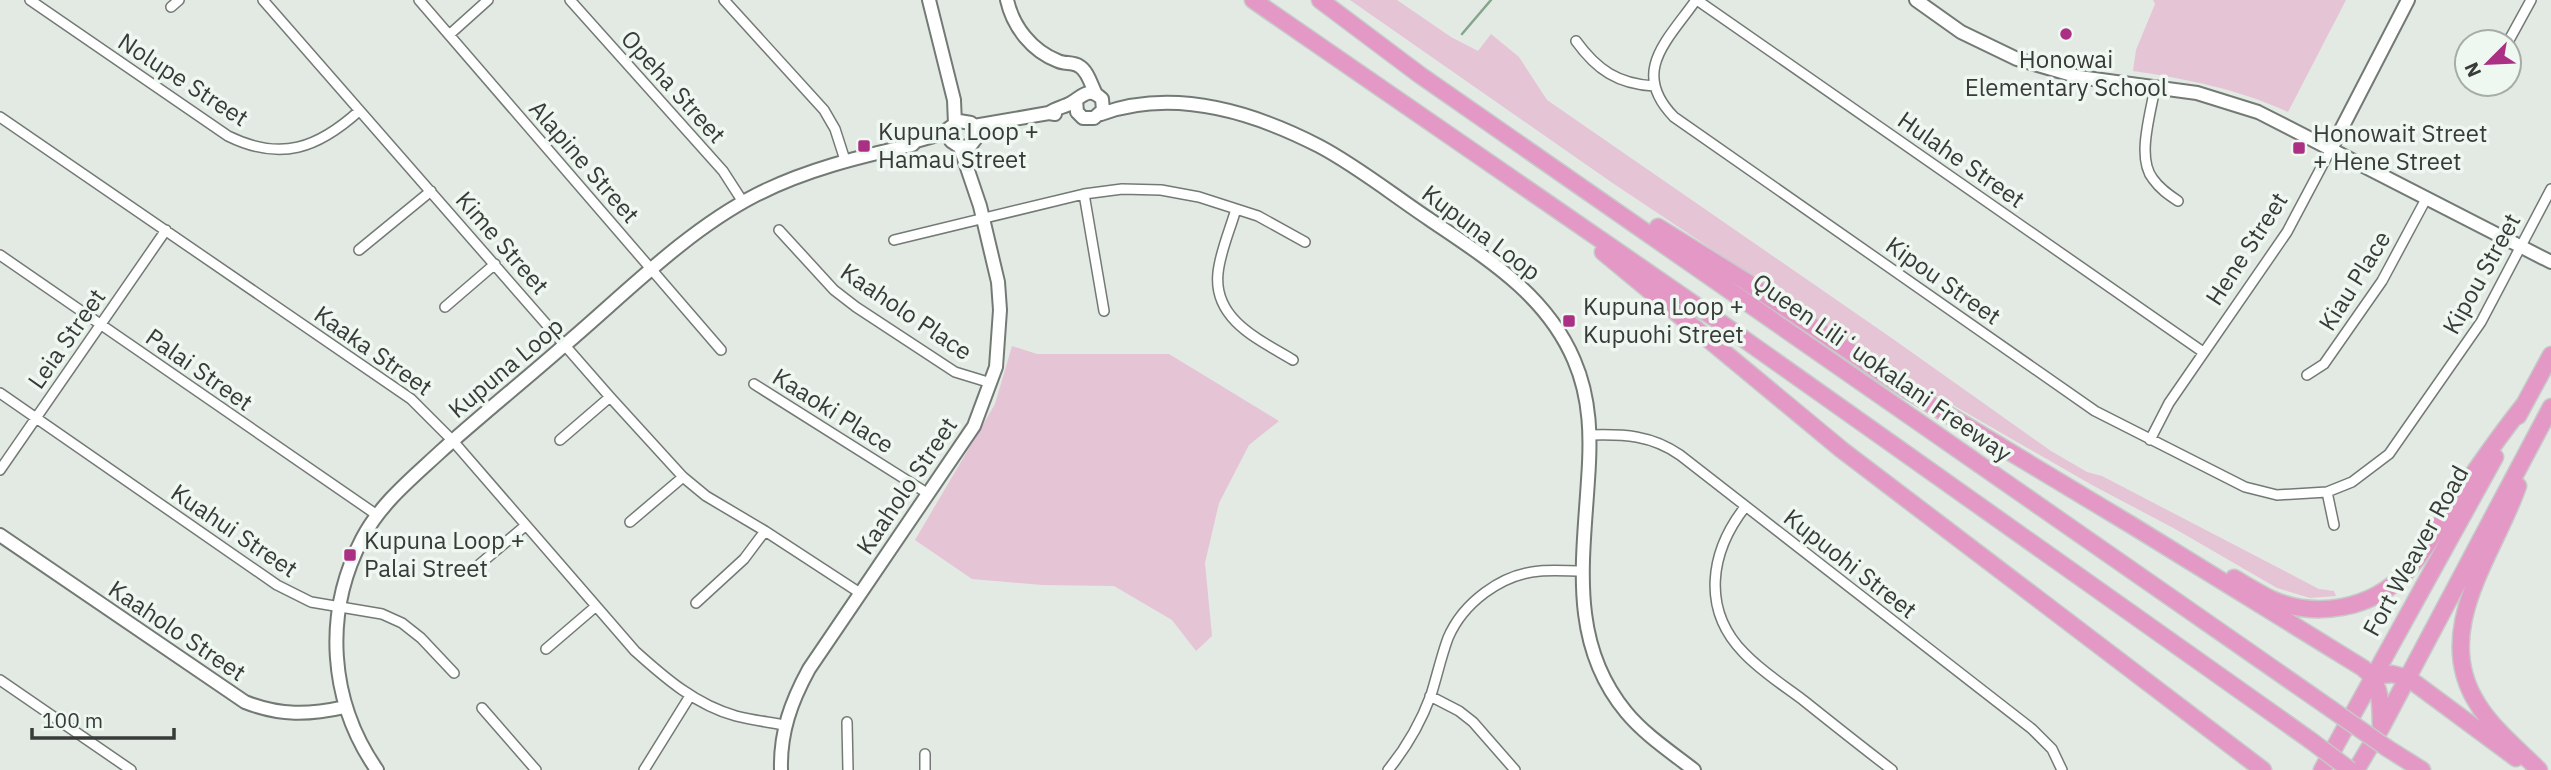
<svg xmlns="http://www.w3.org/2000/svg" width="2551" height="770" font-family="'IBM Plex Sans',sans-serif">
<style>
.green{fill:#e5c4d6}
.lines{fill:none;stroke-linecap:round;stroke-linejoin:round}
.stream{stroke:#84a68c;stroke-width:2.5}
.street-casing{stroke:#737a75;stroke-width:12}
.secondary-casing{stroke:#737a75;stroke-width:16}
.highway-casing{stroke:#c7c8c8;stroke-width:19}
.street{stroke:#fff;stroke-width:9}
.secondary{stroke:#fff;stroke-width:12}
.highway{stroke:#e498c5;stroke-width:16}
.highway-bridge-casing{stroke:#c7c8c8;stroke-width:19;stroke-linecap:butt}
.highway-bridge{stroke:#e498c5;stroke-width:16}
.poi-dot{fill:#ab3084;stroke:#eff7f1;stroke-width:2.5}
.labels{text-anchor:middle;stroke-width:7;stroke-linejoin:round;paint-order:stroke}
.poi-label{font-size:24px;fill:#383b39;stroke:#eff7f1;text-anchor:start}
.street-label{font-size:24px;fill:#383b39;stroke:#eff7f1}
</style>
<rect width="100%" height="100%" fill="#e2eae3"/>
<path class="green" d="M1350 0H1397L1451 37 1478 51 1491 34 1519 57 1547 100 1893 339 2051 451 2087 472 2102 476 2319 589 2334 591 2336 596 2310 598 2277 588 2177 530 2092 485 1899 374 1614 184Z
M2153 0H2346L2288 112C2238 89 2187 79 2133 71L2136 50 2155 4Z
M1012 346 1037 354H1169L1279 421 1249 445 1219 503 1205 563 1212 636 1196 651 1172 620 1114 586 1042 585 972 579 915 540 995 404Z"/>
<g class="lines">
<path class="stream" d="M1462 34 1491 0"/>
<g class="street-casing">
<path id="street" d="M30 0 228 136C281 162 318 148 359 111
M263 0 610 397 683 477 706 496 765 531 860 593
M419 0 721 350
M570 0 723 171 743 202
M724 0 824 110 835 129 845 160
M1696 0C1667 41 1630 72 1674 117L2095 411 2245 487 2277 495 2327 492 2352 482 2389 454 2481 322 2551 189
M1697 0 2203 352
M171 7 179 0
M449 35 488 0
M1576 41C1597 70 1618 84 1654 86
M2508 42 2531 0
M2155 87C2151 113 2136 158 2153 179 2160 189 2169 195 2178 201
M2484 89 2486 84
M0 117 411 399 453 441 635 651C665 678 696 705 736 716 752 720 768 722 784 725
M1084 194 1104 311
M1236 209C1230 230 1220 252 1218 273 1213 320 1260 340 1293 360
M779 230 834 290 856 307 955 372 991 383
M894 240 1084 194 1122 189 1161 190 1199 197 1258 216 1305 242
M359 250 431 191
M0 255 377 515
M445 307 495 264
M2307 375 2324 364 2382 281 2426 199
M754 384 927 493
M0 393 277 585 311 602 382 614 402 623 421 638 454 673
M1590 435C1624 434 1651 435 1680 455L2032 729 2052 749 2062 770
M560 440 610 397
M2150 440 2169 403 2287 232 2331 149
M0 470 166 230
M2327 492 2334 525
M1745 507C1710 552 1701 609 1744 653 1761 671 1783 685 1803 700 1833 724 1862 747 1892 770
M630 522 683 477
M474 569 525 526
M696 603 744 559 765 531
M546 649 595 607
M0 680 131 770
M1430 696 1459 711 1473 722 1515 770
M482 708 536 770
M847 722 848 770
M925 754V770
M644 770 690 696
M1388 770C1406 748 1421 722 1431 695 1437 676 1441 657 1448 638 1463 603 1501 574 1540 571 1554 570 1569 571 1583 571"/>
</g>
<g class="secondary-casing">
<path id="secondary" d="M929 0 954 100 955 124
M1007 0C1013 27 1032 51 1058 61 1064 64 1073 62 1079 66 1088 71 1091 85 1096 94
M1916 0 1961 32 2017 59 2079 77 2197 93 2258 112 2551 262
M1049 113C1056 108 1064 107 1071 103 1083 96 1089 86 1102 99L1103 110 1094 118H1083L1077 112 1076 100
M1101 114C1173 88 1253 112 1319 146 1357 166 1393 195 1429 219 1486 258 1546 294 1574 360 1591 399 1591 439 1588 480 1583 562 1569 643 1626 712 1645 735 1671 752 1694 770
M974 126 1049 113 1055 114
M2331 149 2408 0
M0 535 245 702C280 716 309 715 345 707
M377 770C329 701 323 614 362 539 380 504 411 479 439 453 479 417 520 384 560 349 622 297 684 232 756 195 805 170 858 157 912 145L916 141 941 134 959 121 971 123 976 129 977 137 970 146 960 147 951 141 950 130
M781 770C780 732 791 702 809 669L974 426 996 367 1000 310 998 282 980 206 960 147"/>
</g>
<g class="highway-casing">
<path id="highway" d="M1253 0 1717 320 2310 740
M1320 0 1420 75 2331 709
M1658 227 1745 281 1907 390 2133 526 2363 668C2383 684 2380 705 2381 728
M1603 252 1842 450 2263 770
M2518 416 2551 355
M2518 486C2494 555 2431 630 2477 703 2492 728 2518 749 2539 770
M2234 578C2246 585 2259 593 2271 599 2316 619 2372 609 2405 573 2423 554 2437 529 2451 507 2474 472 2497 439 2523 406
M2373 676 2392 674 2408 678 2516 758
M2387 748 2422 770
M2322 770 2495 457
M2356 770 2381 728 2551 407"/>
</g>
<use href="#street" class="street"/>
<use href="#secondary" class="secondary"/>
<use href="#highway" class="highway"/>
<g class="highway-bridge-casing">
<path id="highway-bridge" d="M2331 709 2387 748
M2310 740 2350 770"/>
</g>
<use href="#highway-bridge" class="highway-bridge"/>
</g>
<g class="poi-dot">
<circle cx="2066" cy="34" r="7"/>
<rect x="857" y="139" width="14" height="14" rx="3.5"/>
<rect x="2292" y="141" width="14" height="14" rx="3.5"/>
<rect x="1562" y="314" width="14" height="14" rx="3.5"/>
<rect x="343" y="548" width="14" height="14" rx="3.5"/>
</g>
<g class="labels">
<g class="poi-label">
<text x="2066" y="68" text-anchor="middle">Honowai<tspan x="2066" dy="28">Elementary School</tspan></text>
<text x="878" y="140">Kupuna Loop +<tspan x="878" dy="28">Hamau Street</tspan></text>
<text x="2313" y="142">Honowait Street<tspan x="2313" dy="28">+ Hene Street</tspan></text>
<text x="1583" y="315">Kupuna Loop +<tspan x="1583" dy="28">Kupuohi Street</tspan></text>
<text x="364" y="549">Kupuna Loop +<tspan x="364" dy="28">Palai Street</tspan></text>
</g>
<g class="street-label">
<text transform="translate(183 80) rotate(33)" y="8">Nolupe Street</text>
<text transform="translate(673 87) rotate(48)" y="8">Opeha Street</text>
<text transform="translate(1961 160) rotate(35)" y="8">Hulahe Street</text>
<text transform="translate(584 162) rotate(49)" y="8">Alapine Street</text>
<text transform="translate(1481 233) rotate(37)" y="8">Kupuna Loop</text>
<text transform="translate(502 243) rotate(49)" y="8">Kime Street</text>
<text transform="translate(2247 249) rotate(-57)" y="8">Hene Street</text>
<text transform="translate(2482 274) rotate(-61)" y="8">Kipou Street</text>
<text transform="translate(1943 281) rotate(35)" y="8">Kipou Street</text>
<text transform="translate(2355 281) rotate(-58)" y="8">Kiau Place</text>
<text transform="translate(906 312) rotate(34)" y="8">Kaaholo Place</text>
<text transform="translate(67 339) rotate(-55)" y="8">Leia Street</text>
<text transform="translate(373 351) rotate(35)" y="8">Kaaka Street</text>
<text transform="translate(506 368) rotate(-40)" y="8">Kupuna Loop</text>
<text transform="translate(1882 368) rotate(35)" y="8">Queen Liliʻuokalani Freeway</text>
<text transform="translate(199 370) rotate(35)" y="8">Palai Street</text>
<text transform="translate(833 411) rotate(32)" y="8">Kaaoki Place</text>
<text transform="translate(907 486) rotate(-56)" y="8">Kaaholo Street</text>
<text transform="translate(234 531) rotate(34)" y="8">Kuahui Street</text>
<text transform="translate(2416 551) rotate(-61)" y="8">Fort Weaver Road</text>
<text transform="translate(1850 564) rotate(38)" y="8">Kupuohi Street</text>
<text transform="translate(177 631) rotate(34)" y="8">Kaaholo Street</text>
</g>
</g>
<g transform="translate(2488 63) rotate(246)"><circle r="33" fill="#eff7f1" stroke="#a6aca7" stroke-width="2"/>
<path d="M0-5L12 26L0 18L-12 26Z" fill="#ab3084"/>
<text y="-10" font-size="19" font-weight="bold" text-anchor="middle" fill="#383b39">N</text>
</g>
<path d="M32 728v10h142v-10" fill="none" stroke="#383b39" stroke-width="3.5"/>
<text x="42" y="728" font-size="21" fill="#383b39" stroke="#eff7f1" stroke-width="5" paint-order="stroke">100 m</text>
</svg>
